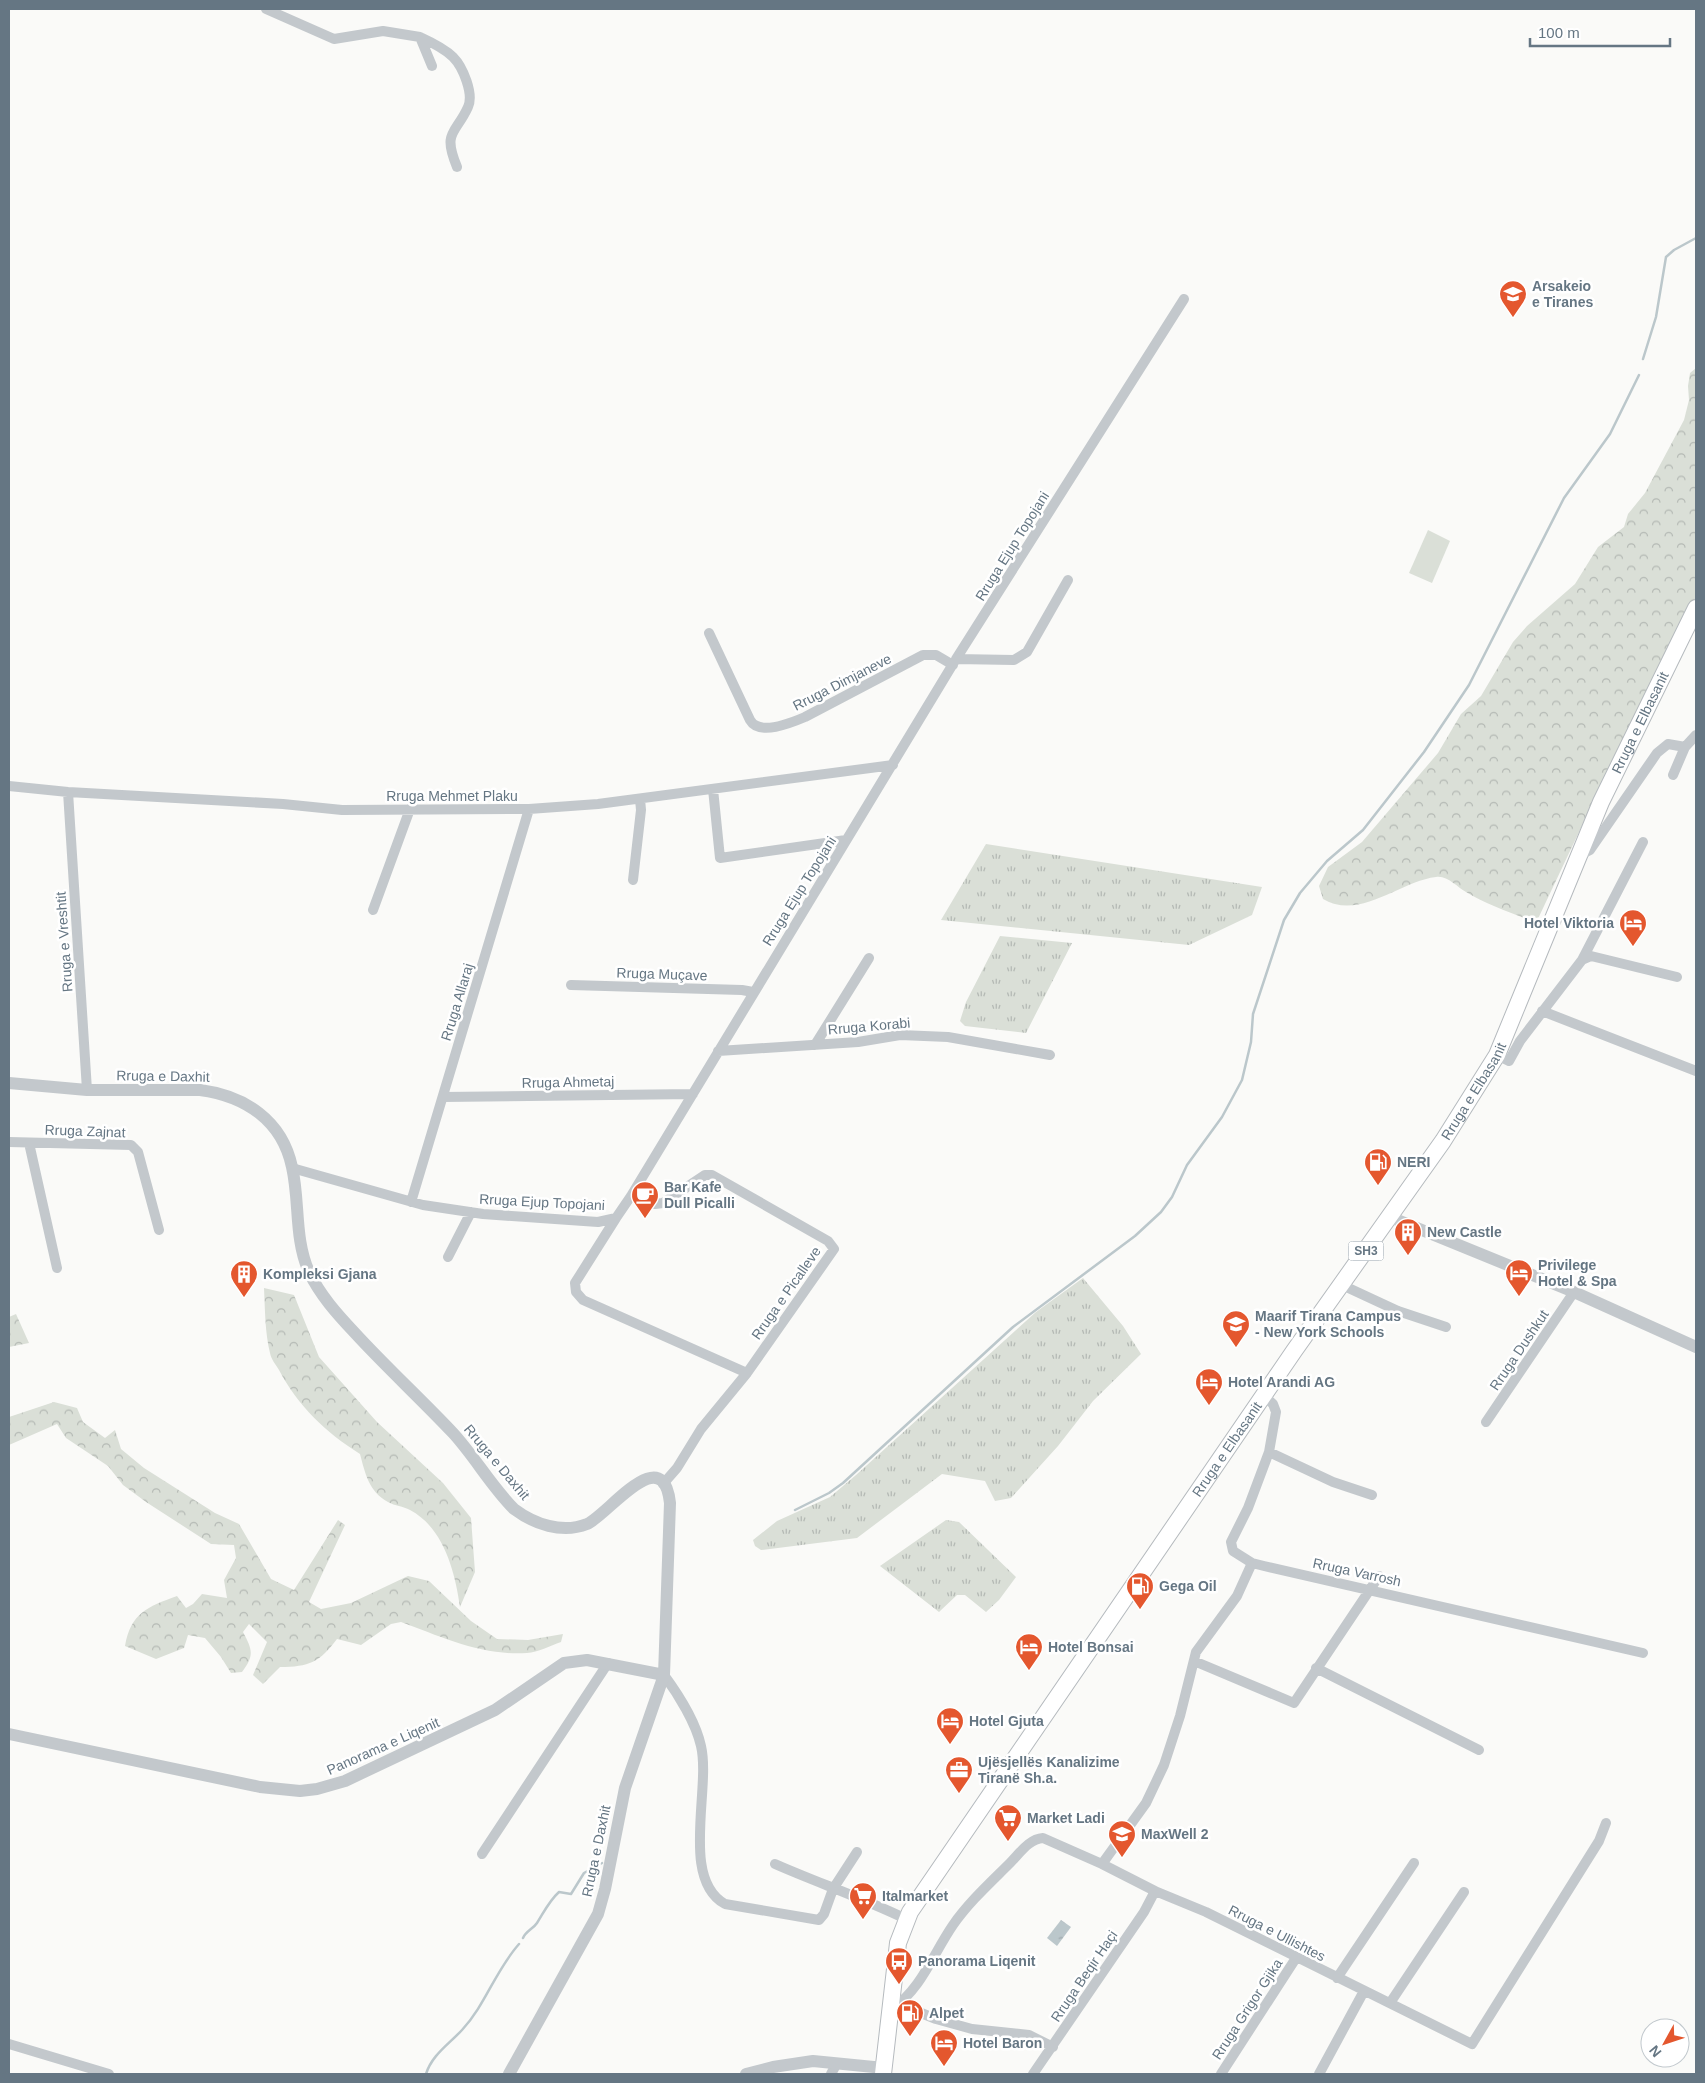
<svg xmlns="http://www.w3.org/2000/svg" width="1705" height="2083" font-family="Helvetica,sans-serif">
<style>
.grass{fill:url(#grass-tufts)}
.forest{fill:url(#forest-crowns)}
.park{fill:#dadfd7}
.water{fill:url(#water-ripples)}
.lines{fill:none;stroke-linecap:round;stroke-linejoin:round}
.stream{stroke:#bbc7cb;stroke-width:2.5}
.primary-casing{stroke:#b5babe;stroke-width:18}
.minor{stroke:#c3c8cc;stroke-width:10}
.tertiary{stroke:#c3c8cc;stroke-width:12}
.primary{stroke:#fff;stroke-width:16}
.labels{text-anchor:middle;stroke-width:5;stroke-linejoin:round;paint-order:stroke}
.shield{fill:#fff;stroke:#939fa8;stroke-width:1}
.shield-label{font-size:12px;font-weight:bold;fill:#657683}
.poi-label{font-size:14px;font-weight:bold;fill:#657683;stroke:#fff;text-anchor:start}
.street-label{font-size:14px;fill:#657683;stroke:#fff}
</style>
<defs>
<pattern id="grass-tufts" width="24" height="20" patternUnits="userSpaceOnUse" patternTransform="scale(1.25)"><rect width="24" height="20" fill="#dadfd7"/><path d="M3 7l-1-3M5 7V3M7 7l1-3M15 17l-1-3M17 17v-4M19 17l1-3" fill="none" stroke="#b4b9b4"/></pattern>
<pattern id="forest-crowns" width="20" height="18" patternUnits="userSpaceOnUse" patternTransform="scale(1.25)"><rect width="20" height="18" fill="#dadfd7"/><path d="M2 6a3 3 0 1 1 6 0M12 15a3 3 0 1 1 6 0" fill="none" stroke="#b4b9b4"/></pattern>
<pattern id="water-ripples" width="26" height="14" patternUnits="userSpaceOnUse" patternTransform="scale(1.25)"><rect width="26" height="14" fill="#bbc7cb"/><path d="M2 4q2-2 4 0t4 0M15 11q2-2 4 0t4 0" fill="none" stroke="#9ca6aa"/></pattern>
</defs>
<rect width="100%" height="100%" fill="#fafaf8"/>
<path class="grass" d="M986 844 1262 887 1252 915 1189 945 941 920Z
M1000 936 1072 943 1026 1033 965 1026 960 1021 966 1002Z
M1083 1278 1123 1326 1141 1354 1093 1401 1058 1446 1011 1498 995 1501 985 1481 942 1474 857 1538 761 1550 755 1546 753 1540 777 1521 830 1497 856 1475 1036 1312Z
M946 1520 959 1522 1016 1577 999 1600 986 1612 965 1595H957L939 1612 880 1566Z"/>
<path class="forest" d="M1696 368V599L1658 680 1596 796 1536 923C1513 913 1487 905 1466 892 1457 887 1447 875 1436 877 1400 881 1360 921 1323 899L1319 886 1328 867 1362 842 1438 753 1461 714 1481 696 1513 642 1527 626 1575 584 1598 547 1624 527 1628 514 1645 493 1684 420 1689 400 1688 386 1690 373Z
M264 1288 294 1295 319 1357 377 1422 443 1483 471 1518 475 1572 460 1607C455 1572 444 1528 410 1510 403 1506 395 1506 388 1502 369 1492 365 1473 360 1454 325 1432 298 1406 279 1370 276 1365 271 1359 270 1353 265 1333 265 1309 264 1288Z
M16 1314 29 1343 9 1347V1317Z
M54 1402 77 1408 83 1422 105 1438 115 1430 121 1449 144 1468 215 1513 239 1524 271 1579 294 1590 338 1520 345 1525 309 1602 321 1609 351 1603 408 1576 429 1581 471 1621 497 1639 528 1640 563 1634 561 1642C550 1646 538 1652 527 1653 482 1656 442 1637 401 1622L391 1624 361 1645 337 1639C320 1662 309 1667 280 1667L263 1684 253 1675 267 1642 249 1624 243 1632C252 1649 255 1655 242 1672L231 1673 221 1657 205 1638 188 1635 184 1648 156 1659 125 1646C131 1613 147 1607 177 1596L186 1608 193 1604 202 1594 227 1598 224 1580 236 1558 234 1545 211 1544 146 1502 123 1485 108 1466 66 1438 57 1424 9 1445V1417Z"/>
<path class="park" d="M1428 530 1450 541 1432 583 1409 573Z"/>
<path class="water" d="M1061 1920 1071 1927 1057 1946 1047 1938Z"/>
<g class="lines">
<path class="stream" d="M1643 359 1656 317 1666 257 1674 250 1696 238
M795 1510 829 1493 843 1483 1013 1327 1135 1236 1161 1212 1172 1197 1187 1165 1222 1117 1242 1080 1251 1042 1253 1014 1284 920 1300 893 1327 861 1363 830 1424 752 1469 685 1564 498 1610 434 1639 375
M523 1938C526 1931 533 1929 537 1923 544 1912 549 1901 559 1892L571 1894 584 1873 602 1863
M426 2074C432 2055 448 2045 462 2030 486 2004 495 1971 519 1944"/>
<g class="primary-casing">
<g id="primary">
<path id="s1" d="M883 2074 898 1943 910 1912 1294 1351 1443 1141 1497 1055 1601 802 1696 608"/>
</g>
</g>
<path class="minor" d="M266 9 334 39 383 31 420 37 432 66
M420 37C431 42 444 48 453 57 463 67 474 94 468 107 456 134 442 131 457 167
M709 633 750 720C759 736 791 723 805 717L923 655H936L953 665
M956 659 1014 660 1027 652 1068 580
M1673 775 1685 747 1696 735
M9 786 68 792 283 804 342 810 529 809 598 804 893 765
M713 789 720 858 846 840
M68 792 87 1090
M1582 854 1590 850 1657 753 1668 744 1685 747
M633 880 641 810 640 799
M373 910 410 809
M1582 960 1643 842
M571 985 742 990 753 992
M1542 1011 1696 1071
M815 1045 869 958
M718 1051 858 1042 900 1035 948 1037 1050 1055
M1497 1055 1509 1061 1520 1041 1582 960 1591 956 1677 977
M443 1097 693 1094
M9 1142 131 1145 138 1152 159 1230
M29 1143 57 1268
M292 1168 423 1205 483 1214 598 1222 616 1218 631 1196 956 659 1184 299
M631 1196 655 1204 663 1203 705 1175H712L828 1241 834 1249 747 1373 701 1429 677 1468 663 1484
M411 1202 529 809
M616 1218 575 1283 576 1292 583 1300 747 1373
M448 1257 471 1212
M1342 1285 1398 1311 1446 1327
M1263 1395 1273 1404 1276 1412 1269 1452 1248 1508 1231 1542 1233 1551 1252 1563 1264 1566 1643 1653
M1486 1422 1574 1292
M1269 1452 1333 1482 1372 1495
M1194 1661 1294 1703 1379 1576
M1316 1668 1479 1750
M664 1675C678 1694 696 1723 701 1746 711 1789 680 1879 725 1904L819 1920 824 1914 833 1889 857 1852
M482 1854 608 1663
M775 1864C818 1883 863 1898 906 1919
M1102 1864 1146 1803 1164 1765 1180 1716 1196 1652 1237 1596 1252 1563
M1337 1978 1414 1863
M1390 2003 1464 1892
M899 2004 936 2019 972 2029 1029 2035 1053 2047
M892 2009C922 1988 933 1954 953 1925 969 1902 990 1883 1010 1863 1020 1853 1029 1839 1043 1838L1102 1864 1155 1891 1206 1912 1472 2044 1599 1841 1606 1823
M9 2044 109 2074
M831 2074 837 2063
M1033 2074 1144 1912 1155 1891
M1221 2074 1296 1958
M1319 2074 1364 1991"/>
<path class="tertiary" d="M9 1083 87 1090H200C245 1096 282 1120 292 1167 300 1202 294 1238 309 1272 320 1295 337 1314 354 1332 386 1367 420 1398 453 1433 475 1457 491 1486 514 1509 534 1524 562 1534 587 1524 608 1515 663 1439 670 1503L664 1675 625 1788 605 1889 598 1914 509 2074
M1390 1217 1574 1292 1696 1347
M9 1734 260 1787 300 1791 317 1789 345 1781 495 1710 564 1663 587 1660 664 1675
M746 2074 773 2067 813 2061 884 2068"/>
<use href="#primary" class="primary"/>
</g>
<defs>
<g id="school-pin" transform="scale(1.4375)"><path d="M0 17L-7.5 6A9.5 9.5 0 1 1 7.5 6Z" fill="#e4572e" stroke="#fff"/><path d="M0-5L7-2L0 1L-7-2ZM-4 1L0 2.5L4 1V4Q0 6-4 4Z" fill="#fff"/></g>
<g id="hotel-pin" transform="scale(1.4375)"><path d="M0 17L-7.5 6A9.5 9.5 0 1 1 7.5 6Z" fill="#e4572e" stroke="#fff"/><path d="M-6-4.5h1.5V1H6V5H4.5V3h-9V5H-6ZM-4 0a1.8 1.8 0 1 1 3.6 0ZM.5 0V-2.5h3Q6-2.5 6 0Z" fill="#fff"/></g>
<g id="fuel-pin" transform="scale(1.4375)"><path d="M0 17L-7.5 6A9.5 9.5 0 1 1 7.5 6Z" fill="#e4572e" stroke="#fff"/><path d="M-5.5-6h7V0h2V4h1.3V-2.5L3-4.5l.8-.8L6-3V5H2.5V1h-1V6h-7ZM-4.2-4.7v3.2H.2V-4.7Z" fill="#fff"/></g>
<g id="cafe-pin" transform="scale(1.4375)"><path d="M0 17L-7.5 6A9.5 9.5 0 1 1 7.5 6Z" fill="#e4572e" stroke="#fff"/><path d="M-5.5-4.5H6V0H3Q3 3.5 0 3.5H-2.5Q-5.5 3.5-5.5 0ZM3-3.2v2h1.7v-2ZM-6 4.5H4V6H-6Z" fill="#fff"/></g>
<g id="building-pin" transform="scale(1.4375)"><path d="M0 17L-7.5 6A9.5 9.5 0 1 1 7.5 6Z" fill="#e4572e" stroke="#fff"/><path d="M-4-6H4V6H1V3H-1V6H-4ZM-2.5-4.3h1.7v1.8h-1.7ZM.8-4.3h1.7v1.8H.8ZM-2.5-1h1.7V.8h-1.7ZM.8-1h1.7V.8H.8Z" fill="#fff"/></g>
<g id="office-pin" transform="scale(1.4375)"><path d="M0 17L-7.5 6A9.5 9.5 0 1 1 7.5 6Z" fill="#e4572e" stroke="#fff"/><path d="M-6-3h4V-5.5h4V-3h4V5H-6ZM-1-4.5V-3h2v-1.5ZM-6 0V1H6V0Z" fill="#fff"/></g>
<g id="supermarket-pin" transform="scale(1.4375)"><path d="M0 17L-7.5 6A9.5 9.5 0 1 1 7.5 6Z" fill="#e4572e" stroke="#fff"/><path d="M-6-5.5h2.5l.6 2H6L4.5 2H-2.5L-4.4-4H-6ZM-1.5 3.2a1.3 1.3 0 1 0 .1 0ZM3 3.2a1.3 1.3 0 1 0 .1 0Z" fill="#fff"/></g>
<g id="bus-pin" transform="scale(1.4375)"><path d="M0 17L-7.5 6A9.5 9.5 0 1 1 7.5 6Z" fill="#e4572e" stroke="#fff"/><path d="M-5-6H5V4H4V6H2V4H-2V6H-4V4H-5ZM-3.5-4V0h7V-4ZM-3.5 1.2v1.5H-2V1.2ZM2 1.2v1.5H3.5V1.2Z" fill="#fff"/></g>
</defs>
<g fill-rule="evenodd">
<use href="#school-pin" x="1513" y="294"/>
<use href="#hotel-pin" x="1633" y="923"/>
<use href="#fuel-pin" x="1378" y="1162"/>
<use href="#cafe-pin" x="645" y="1195"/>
<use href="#building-pin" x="1408" y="1232"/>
<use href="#hotel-pin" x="1519" y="1273"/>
<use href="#building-pin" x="244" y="1274"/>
<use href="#school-pin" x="1236" y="1324"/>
<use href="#hotel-pin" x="1209" y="1382"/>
<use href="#fuel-pin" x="1140" y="1586"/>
<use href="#hotel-pin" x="1029" y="1647"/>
<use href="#hotel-pin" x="950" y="1721"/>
<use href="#office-pin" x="959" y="1770"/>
<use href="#supermarket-pin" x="1008" y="1818"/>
<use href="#school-pin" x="1122" y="1834"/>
<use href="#supermarket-pin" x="863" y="1896"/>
<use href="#bus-pin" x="899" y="1961"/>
<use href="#fuel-pin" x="910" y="2013"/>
<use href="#hotel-pin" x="944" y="2043"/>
</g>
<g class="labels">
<rect class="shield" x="1348.5" y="1241.5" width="35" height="19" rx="4"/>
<g class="shield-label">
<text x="1366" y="1255">SH3</text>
</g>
<g class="poi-label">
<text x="1532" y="291">Arsakeio<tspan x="1532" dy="16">e Tiranes</tspan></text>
<text x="1614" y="928" text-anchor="end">Hotel Viktoria</text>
<text x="1397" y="1167">NERI</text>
<text x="664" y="1192">Bar Kafe<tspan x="664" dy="16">Dull Picalli</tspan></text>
<text x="1427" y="1237">New Castle</text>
<text x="1538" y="1270">Privilege<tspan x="1538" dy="16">Hotel &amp; Spa</tspan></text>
<text x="263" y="1279">Kompleksi Gjana</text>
<text x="1255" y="1321">Maarif Tirana Campus<tspan x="1255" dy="16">- New York Schools</tspan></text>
<text x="1228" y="1387">Hotel Arandi AG</text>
<text x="1159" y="1591">Gega Oil</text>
<text x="1048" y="1652">Hotel Bonsai</text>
<text x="969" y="1726">Hotel Gjuta</text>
<text x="978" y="1767">Ujësjellës Kanalizime<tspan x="978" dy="16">Tiranë Sh.a.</tspan></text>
<text x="1027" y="1823">Market Ladi</text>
<text x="1141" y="1839">MaxWell 2</text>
<text x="882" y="1901">Italmarket</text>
<text x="918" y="1966">Panorama Liqenit</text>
<text x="929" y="2018">Alpet</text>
<text x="963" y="2048">Hotel Baron</text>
</g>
<g class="street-label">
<text transform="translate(1012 546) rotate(-58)" y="5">Rruga Ejup Topojani</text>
<text transform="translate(842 682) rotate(-27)" y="5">Rruga Dimjaneve</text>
<text dy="5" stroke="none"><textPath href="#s1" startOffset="1566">Rruga e Elbasanit</textPath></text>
<text x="452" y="801">Rruga Mehmet Plaku</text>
<text transform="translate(799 891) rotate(-58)" y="5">Rruga Ejup Topojani</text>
<text transform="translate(64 942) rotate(-94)" y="5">Rruga e Vreshtit</text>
<text transform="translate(662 974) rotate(2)" y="5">Rruga Muçave</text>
<text transform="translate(457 1002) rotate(-73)" y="5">Rruga Allaraj</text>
<text transform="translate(869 1026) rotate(-5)" y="5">Rruga Korabi</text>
<text transform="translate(163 1076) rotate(1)" y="5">Rruga e Daxhit</text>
<text transform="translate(568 1082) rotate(-1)" y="5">Rruga Ahmetaj</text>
<text dy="5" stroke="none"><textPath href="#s1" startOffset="1161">Rruga e Elbasanit</textPath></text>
<text transform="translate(85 1131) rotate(2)" y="5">Rruga Zajnat</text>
<text transform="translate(542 1202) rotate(3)" y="5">Rruga Ejup Topojani</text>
<text transform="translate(786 1293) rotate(-55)" y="5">Rruga e Picalleve</text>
<text transform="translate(1519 1350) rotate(-56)" y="5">Rruga Dushkut</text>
<text dy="5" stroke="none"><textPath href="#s1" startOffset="726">Rruga e Elbasanit</textPath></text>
<text transform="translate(497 1462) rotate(50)" y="5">Rruga e Daxhit</text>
<text transform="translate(1357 1572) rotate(12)" y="5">Rruga Varrosh</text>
<text transform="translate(383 1746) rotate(-24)" y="5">Panorama e Liqenit</text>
<text transform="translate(596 1851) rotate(-78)" y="5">Rruga e Daxhit</text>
<text transform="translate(1277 1933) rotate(27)" y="5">Rruga e Ullishtes</text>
<text transform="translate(1084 1976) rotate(-56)" y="5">Rruga Beqir Haçi</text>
<text transform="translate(1247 2009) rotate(-57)" y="5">Rruga Grigor Gjika</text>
</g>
</g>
<rect width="1705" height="2083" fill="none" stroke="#657683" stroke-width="20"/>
<g transform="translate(1665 2043) rotate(230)"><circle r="24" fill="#ffffff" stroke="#c1c8cd"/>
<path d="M0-4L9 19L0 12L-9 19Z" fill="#e4572e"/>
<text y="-8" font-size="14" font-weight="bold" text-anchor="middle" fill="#657683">N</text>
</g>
<path d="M1530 38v8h140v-8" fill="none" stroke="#657683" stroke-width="2.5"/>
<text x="1538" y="38" font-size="15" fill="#657683" stroke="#ffffff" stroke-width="4" paint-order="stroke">100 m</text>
</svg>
